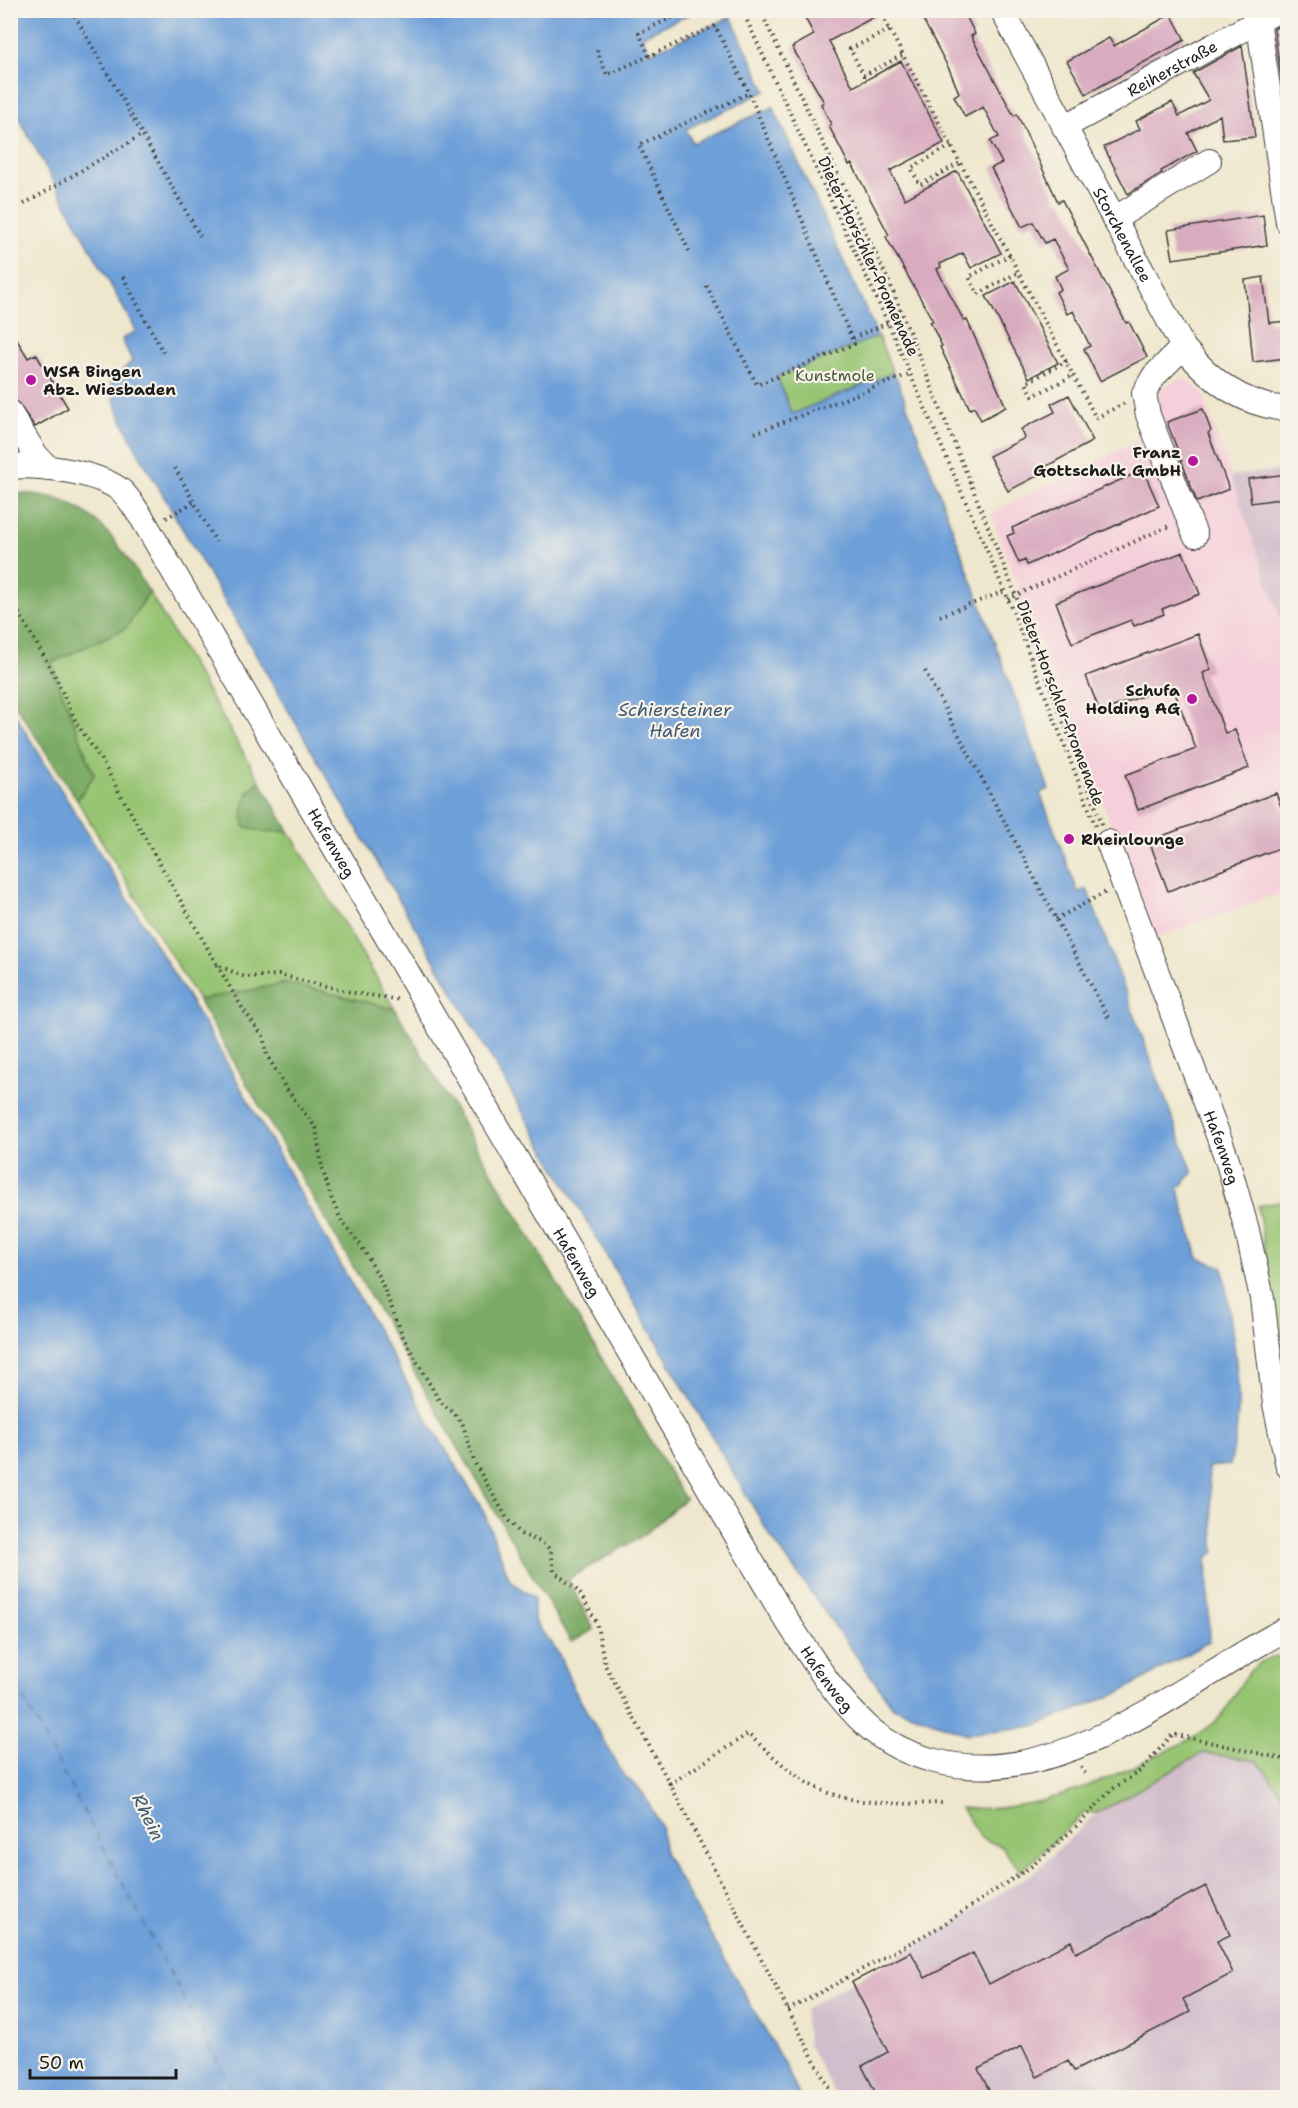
<svg xmlns="http://www.w3.org/2000/svg" width="1298" height="2108" font-family="'Shantell Sans',sans-serif">
<style>
.built{fill:#f5cfda}
.industrial{fill:#d1bdcb}
.green{fill:#98c573;stroke:#5a7048;stroke-width:1.5}
.forest{fill:#7aaa65;stroke:#4b6340;stroke-width:1.5}
.water{fill:#6d9fd8;stroke:#445e7a;stroke-width:1.5}
.lines{fill:none;stroke-linecap:round;stroke-linejoin:round}
.ferry{stroke:#405771;stroke-width:1.5;stroke-dasharray:8 6;stroke-linecap:butt}
.building{fill:#d9abc0}
.minor-casing{stroke:#3c3a37;stroke-width:26}
.path{stroke:#3c3a37;stroke-width:4;stroke-dasharray:1.5 4.5;stroke-linecap:butt}
.minor{stroke:#fff;stroke-width:24}
.poi-dot{fill:#b5179e;stroke:#f7f3e8;stroke-width:2}
.labels{text-anchor:middle;stroke-width:4.5;stroke-linejoin:round;paint-order:stroke}
.street-label{font-size:16px;fill:#1c1c1c;stroke:#f7f3e8}
.poi-label{font-size:16px;font-weight:bold;fill:#1c1c1c;stroke:#f7f3e8;text-anchor:start}
.park-label{font-size:16px;fill:#47573a;stroke:#f7f3e8}
.water-label{font-size:18px;font-style:italic;fill:#405771;stroke:#f7f3e8}
</style>
<rect width="100%" height="100%" fill="#f7f3e8"/>
<filter id="ink" filterUnits="userSpaceOnUse"><feTurbulence type="fractalNoise" baseFrequency=".0167" numOctaves="2"/><feDisplacementMap in="SourceGraphic" scale="12" xChannelSelector="R" yChannelSelector="G"/><feConvolveMatrix kernelMatrix="1 2 1 2 8 2 1 2 1" color-interpolation-filters="sRGB"/></filter>
<filter id="wash" filterUnits="userSpaceOnUse"><feTurbulence type="fractalNoise" baseFrequency=".008" numOctaves="4" result="noise"/><feDisplacementMap in="SourceGraphic" scale="24" xChannelSelector="R" yChannelSelector="G"/><feGaussianBlur stdDeviation="1.35" result="paint"/><feColorMatrix in="noise" values="0 0 0 0 0 0 0 0 0 0 0 0 0 0 0 0 0 1.4 0 .05"/><feComposite in="paint" operator="in"/></filter>
<g filter="url(#wash)">
<rect width="100%" height="100%" fill="#efe7cd"/>
<path class="built" d="M1180 378 1188 379 1202 392 1287 637V891L1155 938 990 513 1149 436 1161 388Z"/>
<path class="industrial" d="M1287 469V637L1231 476Z
M1203 1753 1258 1761 1287 1801V2097H836L807 2042 804 2009 930 1938 1037 1870 1097 1813Z"/>
<path class="green" d="M878 336 893 373 792 414 777 376Z
M149 592 260 781 247 792 263 832 281 831 290 833 395 1009 288 983 198 1000 77 800 94 775 51 663 126 628Z
M1287 1200V1407L1258 1206Z
M1277 1656 1285 1665 1287 1675V1801L1258 1761 1203 1753 1097 1813 1085 1812 1021 1872 1002 1847 981 1838 961 1808C1029 1813 1089 1788 1149 1759 1170 1749 1192 1740 1210 1726 1240 1704 1237 1664 1277 1656Z"/>
<path class="forest" d="M11 493C87 491 113 534 149 592L126 628 51 663 94 775 77 800 11 698Z
M260 781 290 833 281 831 263 832 244 826C242 805 243 795 260 781Z
M288 983 395 1009 685 1499 644 1535 568 1579 594 1630 571 1642 198 1000Z"/>
<path class="water" d="M10 11H696L642 36 650 53 731 17 766 91 686 129 693 143 773 107 878 336 777 377 792 414 893 373 897 379 1049 789 1040 793 1078 892 1087 889 1193 1173 1178 1188 1198 1258 1223 1267C1232 1334 1248 1399 1230 1465L1208 1467 1215 1552 1207 1558 1210 1641 1121 1692 1034 1726 967 1734 893 1707 769 1534 176 518C160 488 110 412 111 382L132 361 122 339 136 331 11 104Z
M11 708 211 1035 436 1434 483 1510 510 1580 534 1598V1621L558 1653 574 1689 623 1774 643 1793 661 1826 665 1854 786 2067 800 2097H11Z"/>
<g class="lines">
<path class="ferry" d="M10 1673 237 2098"/>
</g>
<g id="blocks">
<path class="building" d="M801 10H887L829 41 853 87 901 61 944 143 890 171 905 199 957 171 1001 253 971 268 963 253 940 264 941 267 937 269 964 321 967 320 1006 407 981 420 974 407 970 409 940 347 942 346 930 322 933 321 886 237 889 235 852 164 849 165 829 126 831 124 821 104 824 102 792 47 814 35Z
M918 10H963L975 34 971 36 1014 116 1017 114 1058 202 1062 200 1126 323 1129 322 1147 357 1100 381 1084 349 1090 346 1073 311 1067 314 1056 292 1061 289 1055 276 1069 269 1053 239 1045 243 1033 222 1022 227 991 168 1002 163 990 141 999 137 983 107 965 117 954 96 959 93 950 71Z
M1171 14 1185 40 1086 94 1067 61 1109 38 1114 46Z
M1287 21V84H1282L1274 29Z
M1242 46 1255 137 1223 140 1220 115 1188 133 1197 151 1161 171 1162 173 1128 194 1104 147 1140 129 1136 121 1172 102 1179 116 1209 100 1193 73Z
M1263 215 1267 245 1173 259 1168 230Z
M1263 277 1269 323 1287 321V358L1253 362 1245 280Z
M1015 281 1058 363 1029 378 986 296Z
M10 329 28 358 36 354 68 408 35 427 10 392Z
M1069 395 1093 441 1041 469 1043 473 1008 491 989 456 1025 438 1021 429 1055 412 1051 404Z
M1203 409 1211 431 1208 433 1229 489 1197 502 1167 422Z
M1143 470 1159 506 1027 565 1025 560 1019 563 1007 536 1014 533 1012 528Z
M1287 474V498L1251 503 1248 479Z
M1183 552 1200 594 1162 609 1164 614 1134 626 1131 620 1072 643 1056 602Z
M1198 634 1211 670 1203 673 1225 733 1235 730 1249 768 1138 810 1125 775 1196 749 1172 685 1100 712 1086 676Z
M1276 793 1287 823V845L1168 891 1149 841Z
M1206 1886 1230 1935 1217 1941 1233 1973 1183 1999 1190 2012 1074 2071 1068 2061 1037 2077 1022 2046 978 2069 993 2097H878L862 2066 888 2052 852 1982 911 1952 925 1978 973 1953 989 1984 1071 1941 1076 1953Z"/>
</g>
</g>
<g filter="url(#ink)">
<use href="#blocks" fill-opacity="0" stroke="#3c3a37" stroke-width="1.5"/>
<g class="lines">
<g class="minor-casing">
<g id="minor">
<path id="s1" d="M1002 10 1183 347C1210 380 1243 406 1288 409"/>
<path d="M1253 10 1258 20 1288 222"/>
<path id="s2" d="M1064 127 1279 10"/>
<path d="M1114 219 1209 161"/>
<path d="M1183 347 1154 376 1144 393 1148 415 1195 535"/>
<path d="M10 413 35 454 48 468"/>
<path id="s3" d="M10 467C39 464 95 472 119 489 128 495 135 509 142 518L780 1610C807 1650 831 1693 867 1726 886 1743 911 1755 935 1761 1062 1793 1182 1683 1288 1628"/>
<path id="s4" d="M1108 842 1227 1159 1247 1230 1262 1298 1275 1404 1288 1466"/>
</g>
</g>
<path class="path" d="M742 10 888 323 1008 599 1096 827
M760 10 890 284 1016 596 1102 824
M879 10 1096 418 1125 403
M75 16 200 236
M889 30 850 49 864 75 903 55
M597 50 607 75 715 26 749 93
M649 56 639 33 688 10
M951 146 911 168 920 185 960 163
M24 204 142 135
M689 251 639 145 749 93 854 344 757 385 706 285
M1010 255 969 277 978 294 1019 272
M123 277 165 356
M853 338 888 323
M1067 361 1026 383 1033 396 1074 375
M755 433 910 374
M175 468 216 542
M166 518 194 502
M10 597 55 676 77 724 100 758 217 965 245 977 279 975 355 993 400 1000
M1008 599 1171 525
M940 616 1005 591
M925 671 1110 1021
M1056 919 1106 892
M217 965 244 1011 263 1036 267 1055 285 1087 316 1128 322 1168 332 1200 342 1222 362 1247 381 1281 404 1339 440 1402 454 1413 463 1425 474 1462 508 1520 521 1534 545 1544 551 1551 554 1571 579 1592 596 1621 605 1665 670 1784
M1081 1767 1086 1775
M788 2010 941 1926 1032 1866 1080 1823 1111 1790 1140 1771 1173 1734 1288 1760
M834 2098 670 1784 748 1734C770 1753 794 1778 821 1790 857 1806 906 1804 945 1803"/>
<use href="#minor" class="minor"/>
</g>
</g>
<g class="poi-dot">
<circle cx="31" cy="380" r="6"/>
<circle cx="1193" cy="461" r="6"/>
<circle cx="1192" cy="699" r="6"/>
<circle cx="1069" cy="839" r="6"/>
</g>
<g class="labels">
<g class="street-label">
<text dy="6" stroke="none"><textPath href="#s2" startOffset="123">Reiherstraße</textPath></text>
<text dy="6" stroke="none"><textPath href="#s1" startOffset="255">Storchenallee</textPath></text>
<text transform="translate(869 256) rotate(65)" y="6">Dieter-Horschler-Promenade</text>
<text transform="translate(1061 703) rotate(69)" y="6">Dieter-Horschler-Promenade</text>
<text dy="6" stroke="none"><textPath href="#s3" startOffset="526">Hafenweg</textPath></text>
<text dy="6" stroke="none"><textPath href="#s4" startOffset="326">Hafenweg</textPath></text>
<text dy="6" stroke="none"><textPath href="#s3" startOffset="1012">Hafenweg</textPath></text>
<text dy="6" stroke="none"><textPath href="#s3" startOffset="1498">Hafenweg</textPath></text>
</g>
<g class="poi-label">
<text x="43" y="377">WSA Bingen<tspan x="43" dy="18">Abz. Wiesbaden</tspan></text>
<text x="1181" y="458" text-anchor="end">Franz<tspan x="1181" dy="18">Gottschalk GmbH</tspan></text>
<text x="1180" y="696" text-anchor="end">Schufa<tspan x="1180" dy="18">Holding AG</tspan></text>
<text x="1081" y="845">Rheinlounge</text>
</g>
<g class="park-label">
<text x="835" y="381">Kunstmole</text>
</g>
<g class="water-label">
<text x="675" y="716">Schiersteiner<tspan x="675" dy="21">Hafen</tspan></text>
<text transform="translate(148 1817) rotate(64)" y="6">Rhein</text>
</g>
</g>
<rect width="1298" height="2108" fill="none" stroke="#f7f3e8" stroke-width="36"/>
<path d="M30 2069v9h146v-9" fill="none" stroke="#1c1c1c" stroke-width="3"/>
<text x="39" y="2069" font-size="18" fill="#1c1c1c" stroke="#f7f3e8" stroke-width="4.5" paint-order="stroke">50 m</text>
</svg>
